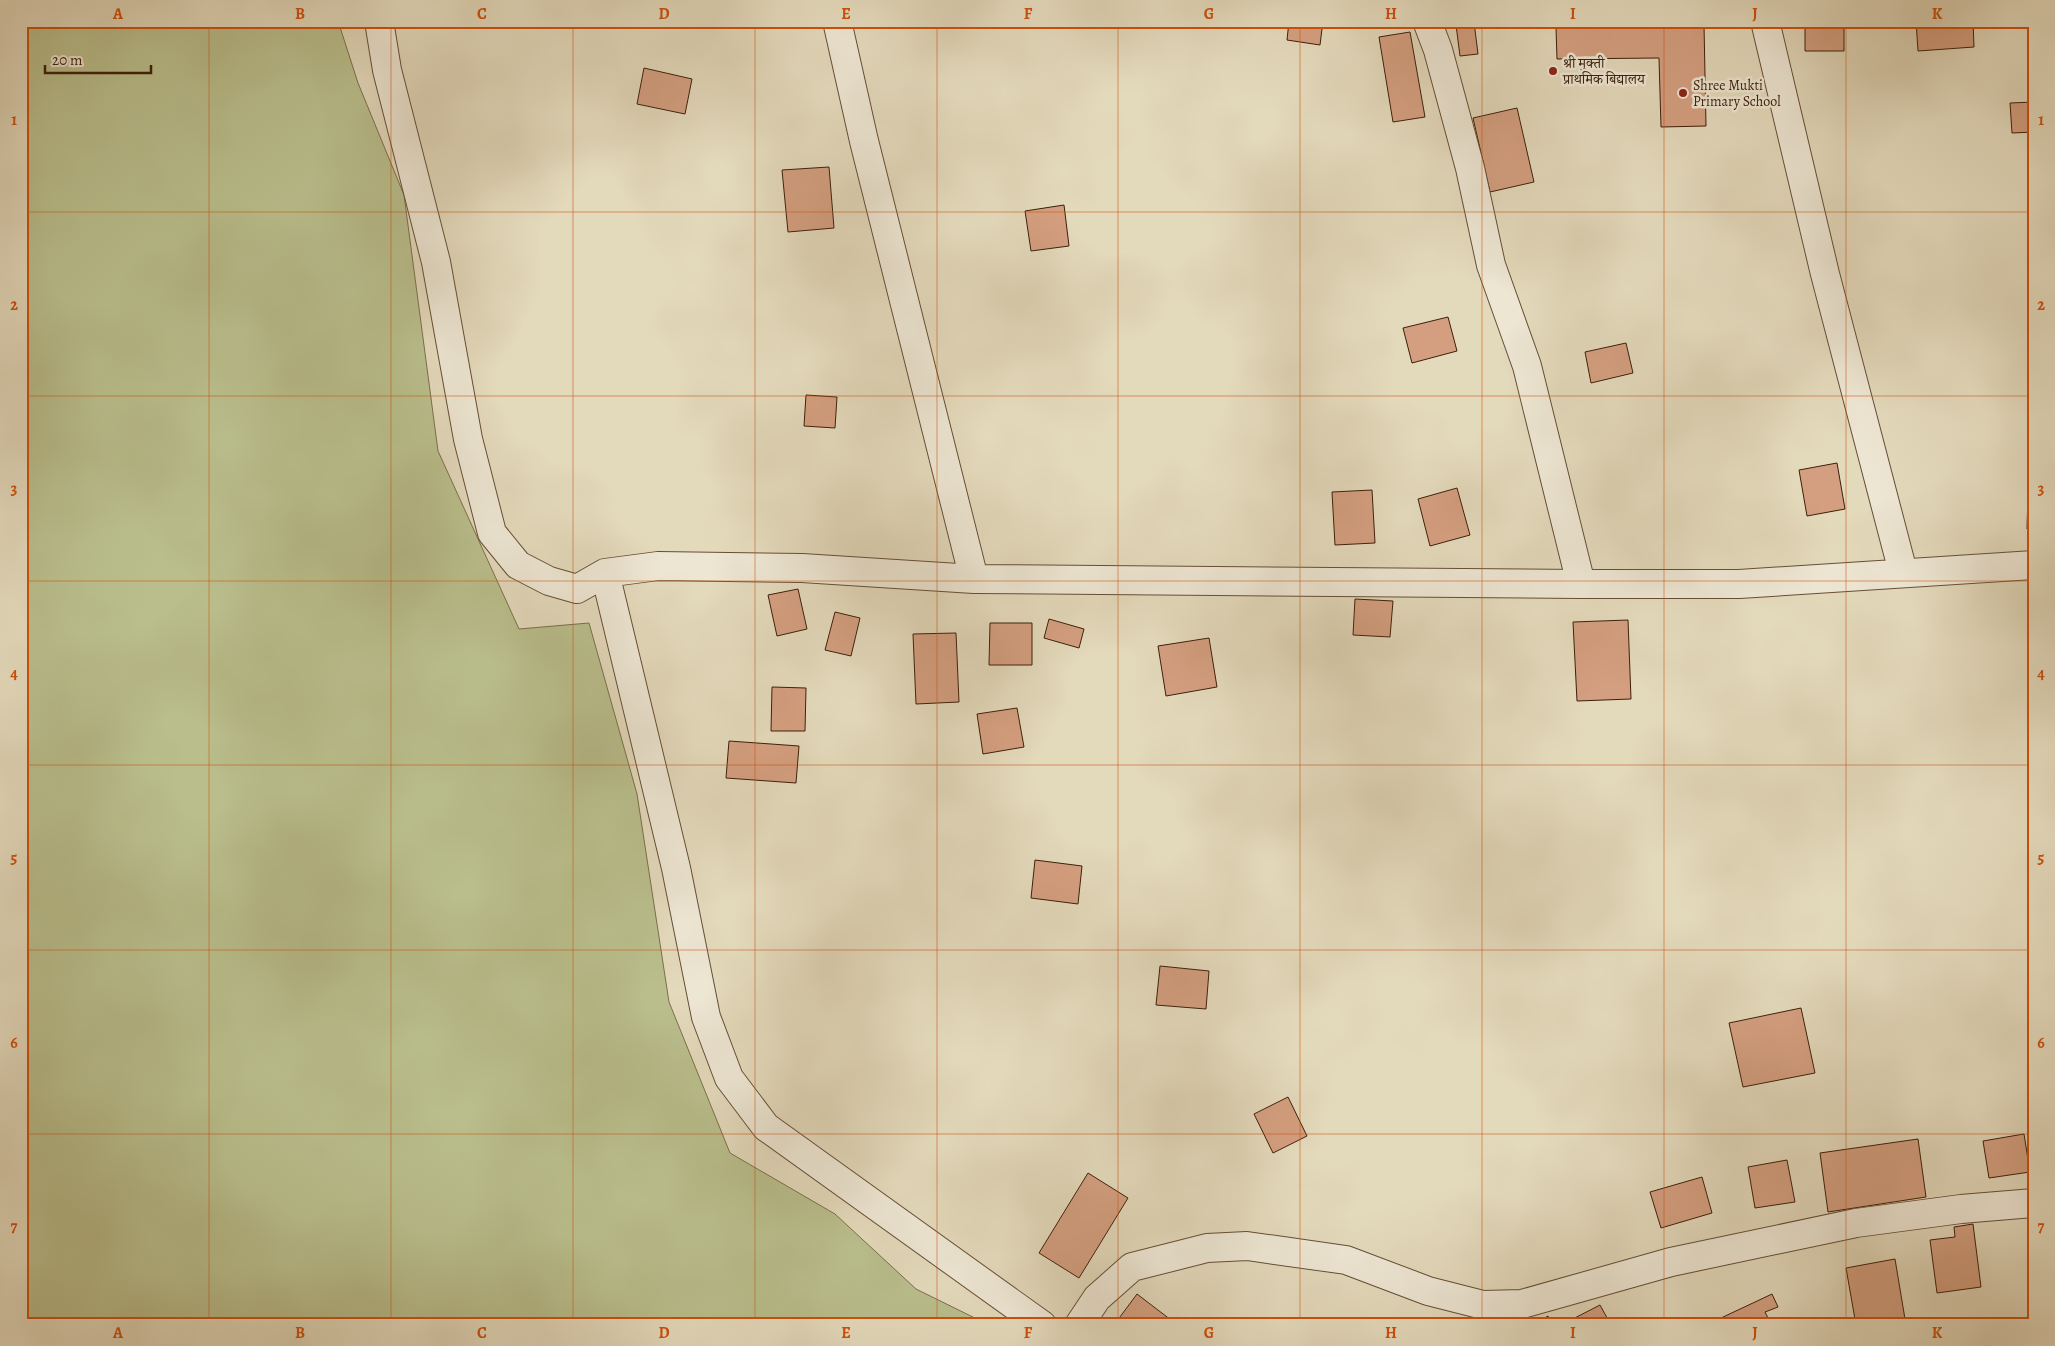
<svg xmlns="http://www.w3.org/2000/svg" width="2055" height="1346" font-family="Alegreya,'Noto Serif Devanagari',serif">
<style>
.green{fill:#b9be8c;stroke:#7b6e4a}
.building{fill:#d49f80;stroke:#3d1f09}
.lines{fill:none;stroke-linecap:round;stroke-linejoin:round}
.street-casing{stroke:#664e36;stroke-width:30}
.street{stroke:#ede6d3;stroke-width:28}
.grid{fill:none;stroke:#ce500c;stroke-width:1;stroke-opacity:0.55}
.poi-dot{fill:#8f2418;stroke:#ede6d3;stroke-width:2}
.labels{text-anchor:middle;stroke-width:5;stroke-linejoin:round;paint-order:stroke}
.poi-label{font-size:14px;fill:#3d1f09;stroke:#ede6d3;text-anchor:start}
.neatline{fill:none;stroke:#ce500c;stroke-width:2}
.grid-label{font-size:16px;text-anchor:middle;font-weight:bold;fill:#ce500c}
</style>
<rect width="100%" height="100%" fill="#e3d9bb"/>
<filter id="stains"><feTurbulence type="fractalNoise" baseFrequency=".004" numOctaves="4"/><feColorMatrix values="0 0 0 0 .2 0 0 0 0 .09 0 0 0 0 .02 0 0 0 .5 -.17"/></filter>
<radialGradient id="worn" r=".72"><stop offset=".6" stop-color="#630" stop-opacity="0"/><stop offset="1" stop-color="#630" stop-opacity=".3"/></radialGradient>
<path class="green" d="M21 21H338L358 83 404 195 438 451 519 629 589 623 637 794 669 1002 730 1153 835 1214 916 1289 989 1325H21Z"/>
<path class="building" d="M1289 21H1323L1320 45 1287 40Z
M1805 21H1844V51H1805Z
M1916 21H1973L1974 47 1918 51Z
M1474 22 1478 54 1460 56 1456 25Z
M1704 25 1706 126 1661 127 1659 58 1557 59 1556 28Z
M1410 32 1425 117 1393 122 1379 37Z
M644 68 692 79 685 114 637 104Z
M2034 102V132L2012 133 2010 103Z
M1517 108 1534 182 1490 192 1473 118Z
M829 167 834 228 788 232 782 170Z
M1064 205 1069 246 1031 251 1025 211Z
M1448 317 1457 351 1412 363 1403 328Z
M1626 343 1633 373 1591 383 1585 352Z
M806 395 837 397 835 428 804 426Z
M2029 455 2034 456V530L2027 529Z
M1837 463 1845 509 1807 516 1799 470Z
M1457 488 1470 535 1430 546 1418 499Z
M1372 490 1375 543 1335 545 1332 492Z
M798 589 807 629 777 636 768 595Z
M1355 599 1393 601 1390 637 1353 635Z
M835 612 860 618 851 656 825 650Z
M1049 619 1084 629 1079 648 1044 638Z
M1628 620 1631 699 1577 701 1573 622Z
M990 623H1032V665H989Z
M956 633 959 702 916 704 913 634Z
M1209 638 1217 687 1166 696 1158 646Z
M772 687 806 688 805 731H771Z
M1017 708 1024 747 983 754 977 714Z
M729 741 799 746 796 783 726 778Z
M1035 860 1082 866 1078 904 1031 898Z
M1160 966 1209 971 1206 1009 1156 1005Z
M1801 1008 1815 1073 1743 1087 1729 1023Z
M1288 1097 1307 1136 1273 1153 1254 1114Z
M2024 1134 2030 1172 1989 1178 1983 1141Z
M1918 1139 1926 1197 1828 1212 1820 1153Z
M1787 1160 1795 1202 1755 1208 1748 1167Z
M1088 1173 1128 1198 1079 1278 1039 1253Z
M1702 1177 1712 1213 1661 1228 1650 1192Z
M1973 1224 1981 1287 1937 1293 1930 1240 1955 1237 1954 1227Z
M1895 1259 1906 1325H1856L1846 1268Z
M1137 1294 1171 1320 1167 1325H1114Z
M1772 1294 1778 1307 1765 1312 1769 1320 1758 1325H1725L1721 1318Z
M1600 1305 1611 1325H1566L1565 1323Z
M1548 1316 1552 1325H1532Z"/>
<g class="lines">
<g class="street-casing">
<path id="street" d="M379 21 387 70 436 262 468 439 492 533 518 565 549 581 577 589 605 573 658 566 802 568 974 579 1581 584H1739L2034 565
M837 21 864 141 974 579
M1427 21 1438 50 1470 168 1491 265 1527 366 1581 584
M1765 21 1825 274 1903 572
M605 573 676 868 706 1017 729 1078 766 1127 1042 1325
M1079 1325 1097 1298 1132 1267 1207 1248 1247 1246 1346 1260 1428 1291 1483 1305 1522 1304 1671 1262 1856 1223 1961 1209 2034 1203"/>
</g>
<use href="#street" class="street"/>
</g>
<path class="grid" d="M209 21V1325M391 21V1325M573 21V1325M755 21V1325M937 21V1325M1118 21V1325M1300 21V1325M1482 21V1325M1664 21V1325M1846 21V1325M21 212H2034M21 396H2034M21 581H2034M21 765H2034M21 950H2034M21 1134H2034"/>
<g class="poi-dot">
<circle cx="1553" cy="71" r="5"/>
<circle cx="1683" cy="93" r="5"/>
</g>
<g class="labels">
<g class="poi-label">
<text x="1563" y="68">श्री मुक्ती<tspan x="1563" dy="16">प्राथमिक बिद्यालय</tspan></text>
<text x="1693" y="90">Shree Mukti<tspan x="1693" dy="16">Primary School</tspan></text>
</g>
</g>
<rect width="2055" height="1346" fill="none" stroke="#e3d9bb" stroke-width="55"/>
<path d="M45 65v8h106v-8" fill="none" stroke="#3d1f09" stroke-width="2.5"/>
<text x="52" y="65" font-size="15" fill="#3d1f09" stroke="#ede6d3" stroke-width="4" paint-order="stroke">20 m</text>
<rect x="28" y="28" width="2000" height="1290" class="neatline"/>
<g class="grid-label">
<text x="118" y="19">A</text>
<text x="300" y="19">B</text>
<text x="482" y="19">C</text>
<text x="664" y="19">D</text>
<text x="846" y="19">E</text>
<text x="1028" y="19">F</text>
<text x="1209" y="19">G</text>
<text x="1391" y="19">H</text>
<text x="1573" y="19">I</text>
<text x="1755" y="19">J</text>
<text x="1937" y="19">K</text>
<text x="14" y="125">1</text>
<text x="2041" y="125">1</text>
<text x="14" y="310">2</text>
<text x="2041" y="310">2</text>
<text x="14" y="494">3</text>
<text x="2041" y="494">3</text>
<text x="14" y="679">4</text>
<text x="2041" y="679">4</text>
<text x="14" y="863">5</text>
<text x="2041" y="863">5</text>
<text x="14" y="1048">6</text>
<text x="2041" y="1048">6</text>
<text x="14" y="1232">7</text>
<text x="2041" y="1232">7</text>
<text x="118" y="1338">A</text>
<text x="300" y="1338">B</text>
<text x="482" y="1338">C</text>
<text x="664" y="1338">D</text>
<text x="846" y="1338">E</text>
<text x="1028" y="1338">F</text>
<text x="1209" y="1338">G</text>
<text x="1391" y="1338">H</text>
<text x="1573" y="1338">I</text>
<text x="1755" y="1338">J</text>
<text x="1937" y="1338">K</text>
</g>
<rect width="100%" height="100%" filter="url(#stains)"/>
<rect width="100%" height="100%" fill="url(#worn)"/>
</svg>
